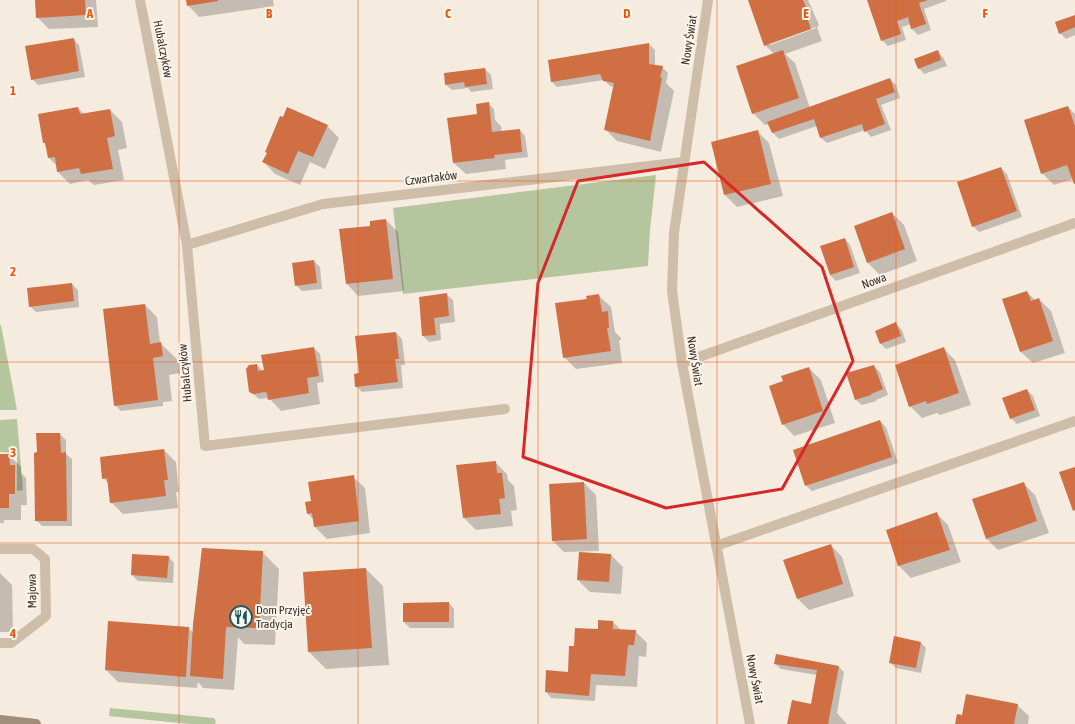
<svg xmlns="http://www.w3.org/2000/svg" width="1075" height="724" font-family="'Asap Condensed',sans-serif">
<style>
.green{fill:#b5c59d}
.shadow{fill:#0003;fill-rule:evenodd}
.building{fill:#cf6f43}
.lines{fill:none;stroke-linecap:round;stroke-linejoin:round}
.service{stroke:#cebda9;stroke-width:10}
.minor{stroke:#cebda9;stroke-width:10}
.tertiary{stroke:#cebda9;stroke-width:10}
.secondary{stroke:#a28c7a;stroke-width:10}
.marked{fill:none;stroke:#d62828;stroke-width:3;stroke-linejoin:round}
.grid{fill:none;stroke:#e8590c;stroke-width:1;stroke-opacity:0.55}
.labels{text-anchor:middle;stroke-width:4;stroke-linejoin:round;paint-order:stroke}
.street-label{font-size:12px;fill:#3b3029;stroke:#fbf5ec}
.poi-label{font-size:12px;fill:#3b3029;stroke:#fbf5ec;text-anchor:start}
.grid-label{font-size:13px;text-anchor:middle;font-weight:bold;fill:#e8590c;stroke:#fbf5ec;stroke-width:4;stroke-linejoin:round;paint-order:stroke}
</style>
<rect width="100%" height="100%" fill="#f5ecdf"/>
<path class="green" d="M656 175 650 230 648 266 403 294 393 208Z
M0 325H1L17 410H0Z
M17 419 23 490 17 491V453L0 452V420Z
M110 708 214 718 216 722 215 724H190L109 716Z"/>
<path class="shadow" d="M36 0H96L98 27 49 29 37 17Z
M187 0H273L274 6 199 17 188 5Z
M749 0H808L819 25 817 27 822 41 785 54 795 63 810 108 890 79 896 85 900 98 881 105 891 130 871 137 865 130 827 143 821 138 817 126 779 139 773 133 769 124 765 125 753 113 774 54 765 45ZM816 27V28L770 45V43Z
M869 0H946V1L924 9 931 30 918 35 912 29 911 24 902 27 906 40 888 46 882 40Z
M1075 16V35L1066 39 1060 33Z
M73 39 79 45 85 77 38 85 32 79Z
M649 44 655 50V66L662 67 668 73 666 83 674 91 661 152 617 141 605 129 614 87 610 86 604 80 557 87 551 81 549 61Z
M937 51 943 57 947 66 924 74 919 68Z
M485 69 491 75 493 89 471 92 468 88 452 90 446 85Z
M488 103 494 109 495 120 501 126 502 132 520 130 525 136 528 157 505 160 506 169 466 174 454 163 478 115Z
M1068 107 1075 114V184L1073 179 1054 185 1042 173Z
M78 108 84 114 110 110 122 122 127 148 118 150 124 180 94 185 88 180 70 184 58 172 57 166 49 158 46 145 44 142Z
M327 126 339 138 325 169 310 162 300 185 275 174 264 162Z
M757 131 769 143 783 196 737 207 725 195Z
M1001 168 1007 174 1022 217 979 232 973 226Z
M892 213 904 225 917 261 880 275 868 263 855 226Z
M386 220 398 232 404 291 358 296 347 284 371 226Z
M845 239 850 245 860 273 836 281 830 275Z
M314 261 320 267 322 289 302 291 296 285Z
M72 284 78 290 79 307 36 312 30 306Z
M1027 292 1035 300 1039 299 1051 311 1065 353 1033 363 1021 352Z
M447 295 453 300 455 322 440 324 441 340 429 342 423 336Z
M599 296 611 307 615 332 621 338V340H619L622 363 576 369 564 357 588 300Z
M145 305 157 317 160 343 178 360 180 373 169 375 172 401 163 402V406L121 411 115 405Z
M896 324 902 330 906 342 886 349 880 343Z
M396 333 402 339 405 365H401L403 388 362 392 356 386 360 374Z
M314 348 320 354 324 382 317 383 320 404 281 411 269 398 259 399 250 391 257 365 263 371Z
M943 348 955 360 971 405 940 415 937 413 922 418 910 406Z
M874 366 880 372 888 395 876 400 877 401 862 405 856 400Z
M809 368 821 380 835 423 794 436 783 424 784 382Z
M1027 390 1033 396 1040 416 1017 424 1011 418Z
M880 421 886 427 898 463 812 491 806 486Z
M60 434 66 440V454L72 459V526H42L36 520Z
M164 450 176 462 179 492H176L178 508 123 514 111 502 109 484 103 478Z
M0 455H9L21 467V473L26 478 27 505H21V520H4V523H0Z
M495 462 507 474 508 480 514 486 517 510 511 511 513 526 476 530 464 518Z
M353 477 365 488 370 533 327 539 315 527 314 520 308 514 306 503 312 502Z
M584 483 596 495 599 551 564 552 553 541Z
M1023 483 1035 495 1049 533 998 550 986 538Z
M936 513 948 525 961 562 911 578 899 566 887 530Z
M831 545 842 557 854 596 809 610 798 599Z
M262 552 279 569 275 645 244 644 238 637 234 690 203 688 198 682 197 688 118 682 106 670 188 628 194 633Z
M611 555 623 567 621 594 590 592 578 580Z
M169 557 174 563 173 583 138 581 132 575Z
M366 569 383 586 389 665 326 669 309 652 304 573Z
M0 573 12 585 13 632H0Z
M449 603 454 609V628H410L404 622Z
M613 622 621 630 635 631 647 643 646 657 639 656 637 687 596 685 595 701 551 698 546 692 569 673 575 647 599 630Z
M920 642 926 648 921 673 896 668 890 662Z
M775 664 838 666 844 672 837 713 847 724H788L792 701 812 704 817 675 781 669Z
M1017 705 1029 716 1028 724H956L963 716Z"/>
<path class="building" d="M35 0H85L86 15 36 18Z
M186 0H218V1L187 6Z
M748 0H803L808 12 806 14 811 29 764 46Z
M867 0H928L919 3 926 24 911 29 908 17 897 21 901 34 881 41Z
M1075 15V27L1059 34 1055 22Z
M74 38 79 71 31 80 25 46Z
M649 43V64L663 66 660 77 662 78 650 141 604 130 614 83 603 81 600 74 551 82 548 60Z
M783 50 799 98 752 114 736 66Z
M938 50 941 60 918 69 914 59Z
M485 68 487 84 465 87 464 82 445 85 444 73Z
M890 78 895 92 876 99 885 124 864 132 862 124 820 138 814 119 772 133 767 122Z
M489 102 492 132 520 129 522 152 494 155 495 158 453 163 447 118 477 114 476 104Z
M1068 106 1075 126V184H1074L1067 165 1041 174 1024 120Z
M78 107 80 114 110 109 115 136 107 138 113 169 81 174 79 168 57 172 55 157 48 158 45 143H43L38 114Z
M287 107 328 125 313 157 298 151 288 174 262 162 267 153 265 152 280 116 283 117Z
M758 130 771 184 724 195 711 142Z
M1001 167 1017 211 972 227 957 182Z
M892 212 905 249 867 263 854 226Z
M386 219 393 279 346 284 339 229 370 226V221Z
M845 238 854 267 830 275 820 246Z
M314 260 317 283 295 286 292 263Z
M72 283 74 301 29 307 27 288Z
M1027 291 1031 301 1039 298 1053 341 1020 352 1002 299Z
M447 293 449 316 434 318 436 335 422 336 419 297Z
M599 294 602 312 608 311 609 328H607L611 351 563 358 555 303 587 299 586 296Z
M145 304 150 344 161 342 163 356 153 358 158 400 114 406 103 309Z
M896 322 901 336 880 344 875 331Z
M396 332 399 359H395L398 382 355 387 354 374 359 373 355 336Z
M314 347 319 376 307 378 309 393 268 400 267 393 265 392 254 394 255 395 249 392 246 369 249 365 257 364 258 371 264 370 261 355Z
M944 347 959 393 927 404 926 401 909 407 895 365Z
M874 365 883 389 871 394V395L855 400 846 373Z
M809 367 823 411 782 425 769 386 783 381 781 376Z
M1027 389 1035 410 1010 419 1002 398Z
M880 420 892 457 805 486 793 450Z
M36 433H60L61 453 66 452 67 521H35L34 453 37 452Z
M164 449 168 480H164L166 496 110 503 107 478 102 479 100 457Z
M0 454H9L10 465H15V494H9V508H0Z
M496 461 497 473H502L505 498 499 499 501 514 463 518 456 465Z
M1075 467V510L1073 511 1059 472Z
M354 475 359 521 314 527 312 513 307 514 305 502 311 501 308 482Z
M584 482 587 539 552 541 549 484Z
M1024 482 1037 521 986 539 972 499Z
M937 512 950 550 898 566 886 530Z
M831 544 843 584 797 599 783 560Z
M202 548 263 551 259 628 226 627 223 679 190 676 193 624Z
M579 552 611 554 609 582 577 580Z
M132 554 169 556 167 578 131 575Z
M366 568 372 648 308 652 303 572Z
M449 602V622H403V603Z
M598 620 613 621V629L636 630 634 645H628L625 676 591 674 589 696 545 692 546 670 568 672 569 646H574L575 628 598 629Z
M108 621 189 627 186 677 105 670Z
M894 636 921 642 916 668 889 663Z
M776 654 839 666 828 724H787L792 700 811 704 817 670 774 664Z
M966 694 1018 704 1014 724H955L957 714 962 715Z"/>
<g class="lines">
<path class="service" d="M716 546 1075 421"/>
<path class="minor" d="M140 0 187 245 205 446 505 409
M187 245 323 204 683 162
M682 363 1075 223
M0 549H33L45 559 46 616 11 643H0"/>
<path class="tertiary" d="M708 0 674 233 672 291 682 363 750 724"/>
<path class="secondary" d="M0 720 36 724"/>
</g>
<path class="marked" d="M704 162 822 267 853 361 782 489 666 508 523 457 538 283 578 181Z"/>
<path class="grid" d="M179 0V724M358 0V724M538 0V724M717 0V724M896 0V724M0 181H1075M0 362H1075M0 543H1075"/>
<defs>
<g id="restaurant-ring" transform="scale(1.15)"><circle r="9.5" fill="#fbf5ec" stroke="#1b5760" stroke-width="1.5"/><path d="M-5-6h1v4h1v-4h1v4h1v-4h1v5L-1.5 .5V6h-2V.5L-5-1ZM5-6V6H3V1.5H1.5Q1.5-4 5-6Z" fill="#1b5760"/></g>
</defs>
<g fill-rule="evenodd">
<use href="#restaurant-ring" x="241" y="617"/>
</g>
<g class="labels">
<g class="street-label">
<text transform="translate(689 40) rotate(-81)" y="4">Nowy Świat</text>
<text transform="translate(163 49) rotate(79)" y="4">Hubalczyków</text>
<text transform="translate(431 178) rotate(-7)" y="4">Czwartaków</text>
<text transform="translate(874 281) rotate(-20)" y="4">Nowa</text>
<text transform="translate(695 361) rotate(81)" y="4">Nowy Świat</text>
<text transform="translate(185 373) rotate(-95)" y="4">Hubalczyków</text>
<text transform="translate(32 591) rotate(-91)" y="4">Majowa</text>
<text transform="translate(755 679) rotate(79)" y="4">Nowy Świat</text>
</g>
<g class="poi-label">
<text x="256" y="614">Dom Przyjęć<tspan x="256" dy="14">Tradycja</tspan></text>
</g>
</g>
<g class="grid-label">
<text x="90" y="18">A</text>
<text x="269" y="18">B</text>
<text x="448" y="18">C</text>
<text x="627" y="18">D</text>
<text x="806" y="18">E</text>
<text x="985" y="18">F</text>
<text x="13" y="95">1</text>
<text x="13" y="276">2</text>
<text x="13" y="457">3</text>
<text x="13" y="638">4</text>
</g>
</svg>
